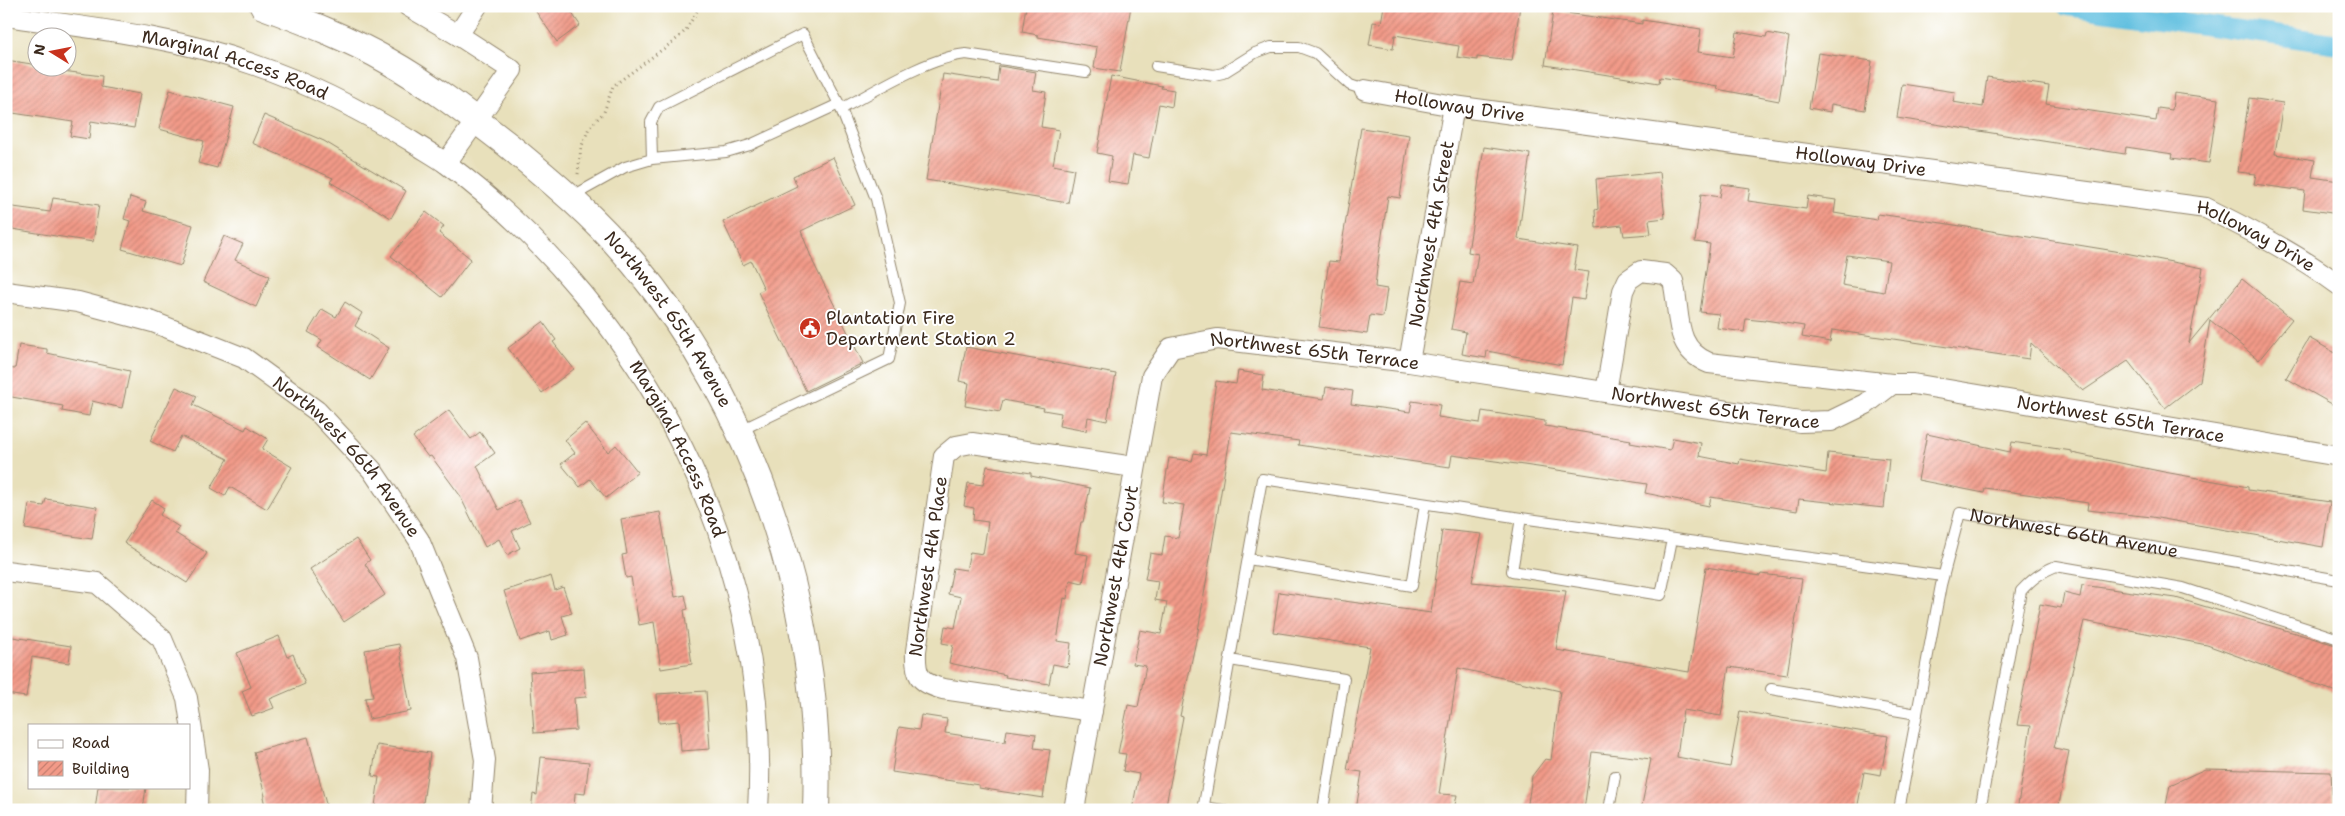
<svg xmlns="http://www.w3.org/2000/svg" width="2345" height="816" font-family="'Shantell Sans',sans-serif">
<style>
.lines{fill:none;stroke-linecap:round;stroke-linejoin:round}
.canal{stroke:#62c0e0;stroke-width:20}
.building{fill:url(#building-hatch);fill-rule:evenodd}
.service-casing{stroke:#92856c;stroke-width:12}
.minor-casing{stroke:#92856c;stroke-width:22}
.tertiary-casing{stroke:#92856c;stroke-width:28}
.path{stroke:#92856c;stroke-width:3;stroke-dasharray:1 4;stroke-linecap:butt}
.service{stroke:#fff;stroke-width:10}
.minor{stroke:#fff;stroke-width:20}
.tertiary{stroke:#fff;stroke-width:26}
.labels{text-anchor:middle;stroke-width:4;stroke-linejoin:round;paint-order:stroke}
.street-label{font-size:18px;fill:#3b2a1e;stroke:#fff}
.poi-label{font-size:18px;fill:#3b2a1e;stroke:#fff;text-anchor:start}
</style>
<defs>
<pattern id="building-hatch" width="6" height="6" patternUnits="userSpaceOnUse" patternTransform="scale(1.25)"><rect width="6" height="6" fill="#f29a88"/><path d="M-1 1l2-2M0 6l6-6M5 7l2-2" fill="none" stroke="#c57e6f"/></pattern>
</defs>
<rect width="100%" height="100%" fill="#fff"/>
<filter id="ink" filterUnits="userSpaceOnUse"><feTurbulence type="fractalNoise" baseFrequency=".02" numOctaves="2"/><feDisplacementMap in="SourceGraphic" scale="10" xChannelSelector="R" yChannelSelector="G"/><feConvolveMatrix kernelMatrix="1 2 1 2 8 2 1 2 1" color-interpolation-filters="sRGB"/></filter>
<filter id="wash" filterUnits="userSpaceOnUse"><feTurbulence type="fractalNoise" baseFrequency=".0096" numOctaves="4" result="noise"/><feDisplacementMap in="SourceGraphic" scale="20" xChannelSelector="R" yChannelSelector="G"/><feGaussianBlur stdDeviation="1.12" result="paint"/><feColorMatrix in="noise" values="0 0 0 0 0 0 0 0 0 0 0 0 0 0 0 0 0 1.4 0 .05"/><feComposite in="paint" operator="in"/></filter>
<g filter="url(#wash)">
<rect width="100%" height="100%" fill="#e8e0bb"/>
<g class="lines">
<path class="canal" d="M2067 6 2339 44"/>
</g>
<g id="blocks">
<path class="building" d="M532 6H567L580 25 557 42Z
M1026 6H1131L1120 72 1094 68 1097 47 1038 37V35L1022 32Z
M1384 6H1520L1512 61 1477 57V60L1457 57 1459 46 1395 35 1393 49 1369 45 1373 22 1381 23Z
M1553 11 1642 24V20L1701 29 1698 52 1733 57 1737 32 1766 37 1767 33 1789 37 1779 101 1717 89 1718 86 1660 77 1659 83 1545 65Z
M1818 53 1872 61 1865 110 1831 104 1830 112 1809 108Z
M6 60 38 65V68L102 76 101 87 140 94 134 128 91 121 89 139 70 136 73 122 6 112Z
M999 66 1036 72 1033 90 1046 92 1041 127 1059 130 1053 165 1074 169 1068 203 926 180 943 74 997 82Z
M1111 76 1162 86 1161 88 1174 90 1172 107 1159 104 1149 158 1133 155 1128 184 1108 181 1112 156 1097 153Z
M1987 77 2049 86 2046 104 2156 121 2158 108 2172 110 2174 93 2218 99 2209 163 2172 158 2173 154 2126 147 2125 154 1897 118 1902 84 1955 92 1953 102 1983 107Z
M170 90 234 107 217 168 198 163 204 141 159 129Z
M2249 98 2283 103 2275 154 2315 160 2312 177 2339 181V214L2303 209 2305 191 2254 184 2256 174 2238 172Z
M264 115 324 141 406 191 391 218 330 182 333 178 252 143Z
M1361 128 1409 135 1400 198 1388 196 1377 268 1375 287 1387 289 1383 317 1370 315 1367 334 1319 327 1329 261 1339 262Z
M1484 147 1530 154 1518 239 1578 248 1574 270 1589 272 1584 300 1572 298 1562 365 1487 351 1486 358 1462 354 1466 332 1451 329 1460 282 1473 284 1478 254 1468 252Z
M833 157 855 205 801 231 813 262 863 363 806 391 758 292 764 289 751 261 743 265 723 222 797 186 793 176Z
M1660 172 1665 218 1649 220 1651 234 1624 236 1622 225 1596 228 1595 210 1598 209 1596 179Z
M1722 184 1750 188 1748 201 1806 209 1808 196 1836 200 1834 213 1877 220 1878 214 1942 223 2115 251 2203 268 2189 343 2242 279 2292 319 2259 360 2210 320 2200 381 2165 408 2128 361 2083 391 2031 343 2029 359 1832 330 1830 342 1802 337 1804 326 1765 320V321L1746 319 1744 332 1717 328 1719 314 1700 312 1710 244 1695 242 1701 194 1720 197ZM1847 255 1889 261 1884 292 1842 285Z
M130 197 146 202 143 211 193 225 181 266 122 249 130 221 124 219Z
M53 198 99 205 93 242 6 228V206L50 212Z
M426 212 444 226 439 233 471 259 442 297 391 256Z
M224 236 243 244 235 260 270 276 256 307 203 282Z
M345 302 362 313 355 326 389 348 370 380 318 347 322 340 308 332 322 309 336 317Z
M543 322 556 340 553 342 574 369 542 393 508 348Z
M2309 338 2339 355V408L2286 378Z
M19 345 47 349V353L130 371 122 408 92 401 89 416 62 411 63 406 6 396V368L15 369Z
M966 347 1116 374 1107 421 1088 417 1086 431 1059 426 1061 413 1043 410 1044 408 1003 400 1000 412 965 406 969 383 959 381Z
M1238 371 1264 375 1262 390 1281 393 1324 399 1326 387 1353 391 1351 404 1410 412 1412 401 1440 405 1438 417 1480 423 1482 411 1545 421V426L1631 440 1630 443 1670 450 1673 438 1701 443 1699 456 1739 464 1740 459 1826 473 1828 453 1889 459 1884 508 1799 499 1797 511 1711 497 1709 506 1645 493 1647 484 1538 467 1452 455 1450 467 1298 445 1299 441 1231 432 1198 631 1180 716 1183 717 1165 810H1132L1139 774 1123 771 1126 754 1118 753 1128 705 1138 707 1146 666 1133 664 1140 630 1161 634 1167 602 1155 600 1158 581 1145 579 1150 553 1162 555 1165 536 1178 538 1184 505 1162 502 1169 458 1192 461 1194 453 1206 455 1216 381 1236 384Z
M176 387 197 396 193 405 245 430 247 426 268 439 262 449 292 467 267 509 230 487 225 496 211 488 228 459 181 436 173 452 150 441Z
M449 410 471 439 480 432 495 453 477 466 499 510 519 500 530 522 512 531 520 548 507 555 499 539 485 547 459 494 431 456 428 457 413 437Z
M585 423 608 452 616 445 638 472 606 498 590 479 580 487 561 464 575 453 565 440Z
M1927 434 2010 452 2012 442 2072 451V453L2164 472 2248 487V490L2330 502 2323 547 2152 517 2087 510 2088 503 1985 488 1984 493 1918 480Z
M987 466 1031 473V476L1090 488 1083 522H1081L1075 553 1088 555 1083 583 1070 580 1067 599 1064 598 1057 641 1071 643 1068 667 1053 664 1049 684 1005 677 1006 675 949 663 953 645 942 643 945 626 955 628 961 597 948 594 953 568 966 570 970 552 983 554 988 522 973 520 974 508 964 506 968 483 983 485Z
M46 499 97 507 92 539 25 529 29 504 44 506Z
M152 500 164 508 160 515 179 527 175 533 207 553 187 583 124 543Z
M660 512 675 597 685 595 688 609 684 610 692 664 661 669 654 622 639 625 631 577 626 578 622 555 627 554 621 519Z
M1442 530 1482 534 1472 582 1566 591 1556 650 1689 672 1706 567 1760 576 1761 574 1802 579 1787 675 1729 667 1721 716 1683 710 1677 757 1730 767 1740 711 1888 736 1881 775 1864 772 1857 810H1757L1740 806 1739 810H1641L1651 759 1592 752 1584 810H1527L1532 776 1545 759 1551 760 1560 691 1458 668 1439 794 1457 795 1454 810H1356L1362 772 1347 770 1370 647 1273 632 1279 592 1431 613Z
M356 539 370 560 365 564 385 595 344 622 310 569Z
M551 576 555 590 563 587 572 613 562 616 568 635 552 640 550 631 520 641 504 591Z
M2082 585 2176 598 2339 646V693L2207 645 2084 621 2054 748 2069 751 2058 810H2017L2031 726 2017 725 2040 604 2061 608 2064 593 2080 597Z
M6 636 71 646 69 663 32 657 26 697 6 694Z
M279 636 287 657 293 654 305 684 270 699 274 708 252 716 242 691 251 687 237 653Z
M399 644 411 711 369 719 365 698 373 697 365 650Z
M584 668 586 697 574 698 576 730 534 733 530 672Z
M706 691 710 749 681 751 679 721 659 723 657 694Z
M921 715 947 719 945 733 1005 742 1007 730 1036 734 1034 748 1050 750 1043 798 979 788V785L892 772 899 727 919 730Z
M308 737 326 804 307 810H266L263 797 265 796 254 752Z
M377 745 430 753 422 810H398L375 806 379 777 372 776Z
M541 757 589 762 585 794 575 793 574 810H531L533 794 537 795Z
M2205 769 2331 772 2333 810H2165L2170 785Z
M98 787H146L143 810H95Z"/>
</g>
</g>
<g filter="url(#ink)">
<use href="#blocks" fill-opacity="0" stroke="#92856c" stroke-width="1"/>
<g class="lines">
<g class="service-casing">
<g id="service">
<path d="M1156 66 1214 75 1223 73 1255 53 1271 47H1299L1315 53 1350 85 1365 90"/>
<path d="M841 109C877 90 927 58 966 54L1086 72"/>
<path d="M571 197 625 167 652 159 726 152 750 145 839 104 803 34 659 107 651 122 652 159"/>
<path d="M739 431 889 359 900 303 876 199 839 104"/>
<path d="M1672 539 1661 595 1512 571 1521 518 1943 576"/>
<path d="M1248 559 1412 586 1425 504"/>
<path d="M1230 660 1344 679 1323 810"/>
<path d="M1771 689 1917 714"/>
<path d="M1204 807 1223 810"/>
<path d="M1203 810 1262 479 1521 518"/>
<path d="M1609 810 1615 776"/>
<path id="s1" d="M1899 810 1941 585 1960 513 2339 580"/>
<path d="M1980 810 2021 591C2032 579 2041 572 2056 566L2183 588 2339 639"/>
</g>
</g>
<g class="minor-casing">
<g id="minor">
<path d="M408 6 458 35 512 70 446 163"/>
<path id="s2" d="M6 16C89 28 173 36 252 64 308 83 361 110 411 141 423 149 436 156 447 164 647 314 773 557 758 810"/>
<path d="M458 35 477 6"/>
<path id="s3" d="M1365 90 1454 106 2206 208C2252 231 2297 254 2339 285"/>
<path id="s4" d="M6 292 78 302 153 322 244 358 317 411 372 470 419 540 467 658 485 760 481 810"/>
<path id="s5" d="M1409 362 1454 106"/>
<path d="M1606 392 1623 291 1628 280 1641 271 1665 274 1673 281C1681 313 1672 348 1709 363L1892 384"/>
<path d="M6 571 97 583 162 639 187 698 198 770 197 810"/>
<path id="s6" d="M1092 711 943 689C919 683 915 675 916 651L944 456 956 446 972 443 1134 467"/>
<path id="s7" d="M1074 810 1152 376 1171 348 1217 339 1409 362 1800 422 1831 421 1866 404 1892 384H1913L2339 456"/>
</g>
</g>
<g class="tertiary-casing">
<g id="tertiary">
<path id="s8" d="M263 6C306 22 348 38 388 61 431 85 469 115 508 145 553 182 597 219 634 264 758 414 823 615 816 810"/>
</g>
</g>
<path class="path" d="M578 174 581 148 589 128 604 112 613 86 678 38 686 30 700 6"/>
<use href="#service" class="service"/>
<use href="#minor" class="minor"/>
<use href="#tertiary" class="tertiary"/>
</g>
</g>
<defs>
<g id="civic-disc" transform="scale(1.125)"><circle r="9.5" fill="#c8321e" stroke="#fff"/><path d="M-.6-6.5H3V-4.5H.6V-3L4-1V1h2V6H-6V1h2V-1L-.6-3ZM-1.2 2.5V6h2.4V2.5Z" fill="#fff"/></g>
</defs>
<g fill-rule="evenodd">
<use href="#civic-disc" x="810" y="328"/>
</g>
<g class="labels">
<g class="street-label">
<text dy="6" stroke="none"><textPath href="#s2" startOffset="235">Marginal Access Road</textPath></text>
<text dy="6" stroke="none"><textPath href="#s3" startOffset="96">Holloway Drive</textPath></text>
<text dy="6" stroke="none"><textPath href="#s3" startOffset="501">Holloway Drive</textPath></text>
<text dy="6" stroke="none"><textPath href="#s5" startOffset="130">Northwest 4th Street</textPath></text>
<text dy="6" stroke="none"><textPath href="#s3" startOffset="906">Holloway Drive</textPath></text>
<text dy="6" stroke="none"><textPath href="#s8" startOffset="522">Northwest 65th Avenue</textPath></text>
<text dy="6" stroke="none"><textPath href="#s7" startOffset="620">Northwest 65th Terrace</textPath></text>
<text dy="6" stroke="none"><textPath href="#s7" startOffset="1025">Northwest 65th Terrace</textPath></text>
<text dy="6" stroke="none"><textPath href="#s7" startOffset="1445">Northwest 65th Terrace</textPath></text>
<text dy="6" stroke="none"><textPath href="#s2" startOffset="842">Marginal Access Road</textPath></text>
<text dy="6" stroke="none"><textPath href="#s4" startOffset="392">Northwest 66th Avenue</textPath></text>
<text dy="6" stroke="none"><textPath href="#s1" startOffset="419">Northwest 66th Avenue</textPath></text>
<text dy="6" stroke="none"><textPath href="#s6" startOffset="289">Northwest 4th Place</textPath></text>
<text dy="6" stroke="none"><textPath href="#s7" startOffset="238">Northwest 4th Court</textPath></text>
</g>
<g class="poi-label">
<text x="826" y="324">Plantation Fire<tspan x="826" dy="21">Department Station 2</tspan></text>
</g>
</g>
<rect width="2345" height="816" fill="none" stroke="#fff" stroke-width="25"/>
<rect x="28" y="724" width="162" height="65" fill="#ffffff" stroke="#b1aaa5"/>
<rect x="38" y="740" width="25" height="8" fill="#ffffff" stroke="#b1aaa5"/>
<text x="72" y="748" font-size="15" fill="#3b2a1e">Road</text>
<rect x="38" y="761" width="25" height="15" fill="url(#building-hatch)" stroke="#b1aaa5"/>
<text x="72" y="774" font-size="15" fill="#3b2a1e">Building</text>
<g transform="translate(52 52) rotate(280)"><circle r="24" fill="#ffffff" stroke="#b1aaa5"/>
<path d="M0-4L9 19L0 12L-9 19Z" fill="#c8321e"/>
<text y="-8" font-size="14" font-weight="bold" text-anchor="middle" fill="#3b2a1e">N</text>
</g>
</svg>
